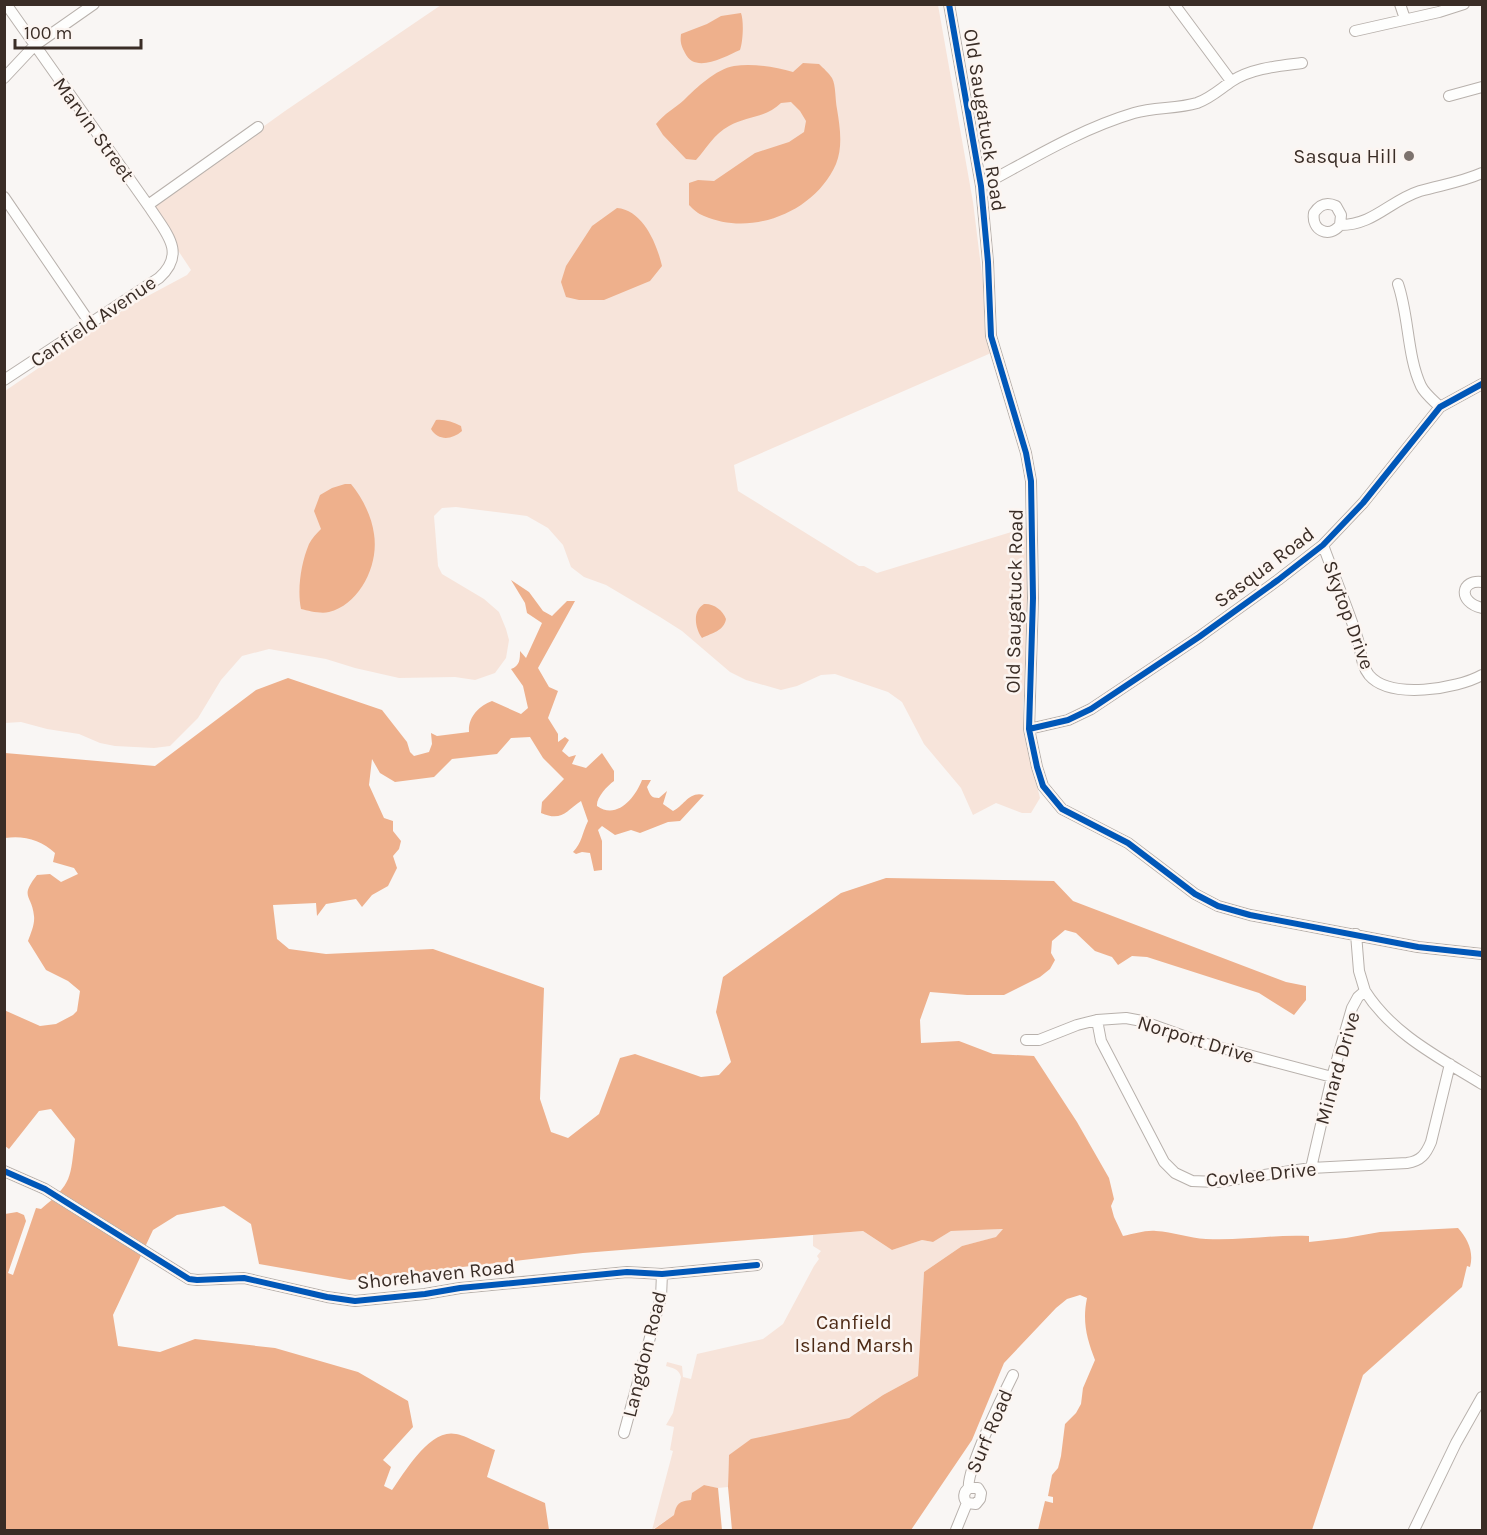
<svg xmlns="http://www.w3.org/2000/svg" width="1487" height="1535" font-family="Karla,sans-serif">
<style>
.green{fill:#f7e4da}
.water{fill:#eeb08c}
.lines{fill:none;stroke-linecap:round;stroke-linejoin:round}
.minor-casing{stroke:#b8b1ac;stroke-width:12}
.minor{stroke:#fefefd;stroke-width:10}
.cycleway-casing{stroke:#fcf5f1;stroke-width:10}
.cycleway{stroke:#0057b8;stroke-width:6}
.poi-dot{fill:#7d736e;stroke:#fcf5f1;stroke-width:2}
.labels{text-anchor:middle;stroke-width:5;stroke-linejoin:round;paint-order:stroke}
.street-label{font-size:20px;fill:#3a2d26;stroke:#fcf5f1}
.poi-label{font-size:20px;fill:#3a2d26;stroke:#fcf5f1;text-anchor:end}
.park-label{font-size:20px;fill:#4d2a15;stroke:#fcf5f1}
</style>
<rect width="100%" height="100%" fill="#f9f6f4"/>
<path class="green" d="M441 5H938L973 202 983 283 985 329 991 353 734 465 738 491 859 566H864L877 573 1028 527 1029 578 1027 664 1023 706 1024 732 1040 798 1031 813H1022L996 803 973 815 961 788 924 744 902 702 888 692 835 674 821 675 797 686 781 690 746 680 730 672 682 631 660 617 606 585 584 577 571 567 563 545 548 528 527 516 456 507 442 508 434 516 438 566 442 574 484 599 499 612 506 629 509 640 506 658 495 673 475 680 455 677 399 678 355 668 326 659 269 649 242 656 221 680 198 718 170 746 154 748 115 746 100 743 79 734 47 729 21 722 5 723V391L129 306 187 275 191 270 150 208 285 111Z
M1004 1229 997 1237 962 1246 924 1272 918 1376 883 1395 849 1418 729 1455 728 1487 718 1488 704 1485 691 1500C680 1501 676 1504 674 1515L652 1530 673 1451 670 1450 674 1427 666 1425 673 1413 681 1377C679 1369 673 1368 666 1366L667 1362 682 1366 683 1377 691 1379 697 1354 763 1339 783 1324 814 1266 819 1259 817 1256 821 1251 813 1246V1235L863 1231 892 1250 922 1240 933 1242 951 1231Z"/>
<path class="water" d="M741 13C744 21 743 42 740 50 724 57 695 74 685 53 681 45 680 42 681 34L707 24 721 16Z
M803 63 819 64C823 68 829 73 832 78 836 85 835 100 837 109 840 127 843 147 836 164 815 212 752 237 704 216 698 214 693 209 689 205V183L698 180 714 181 755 153 789 142 804 132 806 121 800 111 791 102 781 103C766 118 746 116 729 126 714 134 707 148 696 160L686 159 663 135 656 124C664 114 675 108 684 100 696 88 716 69 734 66 753 63 775 67 793 72Z
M617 208C643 210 657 244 662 266L650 281 604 300H579L566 297 561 282 566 266 592 226Z
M436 420C444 419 453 422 461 426L462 431C452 440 438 441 431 429Z
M345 484H351C362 497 372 517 374 534 379 565 360 604 329 612 321 614 309 611 301 609 297 589 301 563 309 544 312 538 317 533 321 529L314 511 320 495 332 488Z
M511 580 529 592 543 611 552 616 567 601H575L538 668 549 687 558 691 548 718 558 734V742L565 737 569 740 562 751 569 757 576 755 572 764 586 768 602 753 614 771V781C607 786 596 798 597 806 617 820 635 798 642 780H651L647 787C650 795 651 798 659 798L667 791 663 804 673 811C684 806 689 791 704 795L680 821 668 822 640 833 631 830 615 835 602 826 598 830 602 841V870L594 871 590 853 582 852 576 854 573 852C582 843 582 833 588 821L581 801C566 811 562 822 541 813L542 802 564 779 543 758 530 737 511 738 497 754 452 759 434 777 395 782 380 773 372 759 369 785 384 818 393 821V831L401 841 399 849 393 856 397 868 388 886 372 895 362 907 356 899 326 904 317 916 316 903 273 905 277 939 289 949 326 954 433 949 544 988 540 1099 551 1132 568 1138 599 1114 620 1058 635 1054 701 1077 719 1075 731 1062 716 1012 723 977 841 893 886 878 1054 881 1073 901 1286 982 1306 986V1000L1294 1015 1259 993 1147 957 1132 956 1118 965 1112 957 1095 951 1076 933 1065 930 1052 941 1051 953 1055 960 1050 969 1040 977 1004 995H967L930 992 920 1020 921 1043 959 1041 993 1054 1034 1056 1077 1122 1109 1178 1114 1199 1111 1206 1114 1217 1123 1236C1134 1234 1145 1230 1156 1231 1173 1232 1189 1238 1206 1239 1241 1241 1275 1234 1309 1236V1242L1346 1238 1380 1232 1458 1228C1468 1239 1474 1252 1470 1267L1467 1266 1462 1287 1363 1375 1312 1530H1038L1045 1501 1053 1503V1497L1048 1496 1052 1475 1058 1468 1061 1456 1065 1424 1076 1413 1081 1404 1083 1388 1095 1360C1087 1339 1082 1322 1087 1298L1080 1295 1067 1299 1056 1308 1004 1363 972 1440 911 1530H732L728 1487 729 1455 751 1439 849 1418 883 1395 918 1376 924 1272 962 1246 996 1237 1003 1229 951 1231 933 1242 922 1240 892 1250 863 1231 583 1253 350 1280 259 1264 251 1224 224 1206 177 1215 153 1230 113 1315 118 1346 160 1352 195 1339 275 1348 358 1372 408 1401 413 1427 383 1460 391 1467 384 1486 392 1490C405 1472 430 1428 456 1434 464 1435 485 1446 495 1450L487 1477 545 1503 549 1530H5V1214L17 1212 24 1215 26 1221 8 1273 13 1275 36 1208 41 1209C73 1183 70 1178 75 1139L51 1109 39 1111 9 1149 5 1146 4 1010 40 1026 56 1024 73 1015 77 1011 80 991 68 981 46 970 28 941C31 933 35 924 34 916 32 894 19 898 37 875L50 874 61 882 78 874 74 868 53 862 55 853C42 840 23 835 5 838V753L155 766 256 690 288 678 382 710 407 742 410 752 414 756 429 752 432 744 431 733 437 736 469 732C468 717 479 706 492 701L521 714 528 708 523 686 511 669C520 666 520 659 520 651L526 658 542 623 527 613 525 603Z
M704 604C713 603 723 610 726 619 724 631 712 633 702 638 695 628 692 611 704 604Z
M704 1485 718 1488 722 1530H653L674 1515C676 1504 679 1501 691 1500L692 1493Z"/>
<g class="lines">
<g class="minor-casing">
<path id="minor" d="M949 4 981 186 988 262 991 336 1026 453 1031 481 1033 598 1029 729 1037 767 1043 786 1062 809 1128 843 1195 894 1218 906 1250 915 1418 947 1482 954
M1174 4 1231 81
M1400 4 1405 19
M1355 31 1439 12 1464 4
M4 78 34 46 94 4
M1449 96 1482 87
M981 186C1030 160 1080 129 1134 113 1154 107 1177 109 1197 103 1211 98 1220 89 1232 81 1252 68 1279 66 1302 63
M4 197 90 323
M148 205 258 127
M1340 225 1341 215 1336 206C1327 202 1320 204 1314 213 1311 230 1329 239 1340 225 1374 225 1389 201 1420 191 1441 185 1462 182 1482 173
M1398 284C1409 316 1407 356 1421 386 1425 394 1434 401 1440 407
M4 380 159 278C187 253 166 233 150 208L6 4
M1323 545C1334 576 1348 608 1358 640 1361 651 1361 665 1369 675 1390 700 1457 689 1482 675
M1482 582C1461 579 1457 602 1482 608
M1029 729 1068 720 1091 709 1199 637 1278 580 1323 545 1363 503 1440 407 1482 384
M1365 991C1392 1034 1440 1058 1482 1084
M1097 1020 1101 1041 1164 1162 1175 1173 1192 1181 1217 1182 1311 1168 1407 1163C1421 1161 1426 1154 1431 1142L1450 1064
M1026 1040H1039L1077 1025 1097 1020 1126 1018 1142 1021 1203 1043 1332 1077
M1311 1168 1332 1077 1352 1008 1358 997 1365 991 1359 971 1356 934
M4 1171 45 1189 189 1279 197 1280 244 1278 327 1297 355 1301 425 1294 460 1288 627 1272 662 1274 757 1265
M624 1433 661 1297 662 1274
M969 1488C965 1473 1004 1393 1013 1375
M956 1530 967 1503C963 1498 963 1492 969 1488H978L981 1493 980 1499 976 1504 967 1503
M1414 1530 1456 1443 1482 1397"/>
</g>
<use href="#minor" class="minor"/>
<g class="cycleway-casing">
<path id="cycleway" d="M949 4 981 186 988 262 991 336 1026 453 1031 481 1033 598 1029 729 1037 767 1043 786 1062 809 1128 843 1195 894 1218 906 1250 915 1418 947 1482 954
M1029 729 1068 720 1091 709 1199 637 1278 580 1323 545 1363 503 1440 407 1482 384
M4 1171 45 1189 189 1279 197 1280 244 1278 327 1297 355 1301 425 1294 460 1288 627 1272 662 1274 757 1265"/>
</g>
<use href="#cycleway" class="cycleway"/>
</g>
<circle class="poi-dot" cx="1409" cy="156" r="6"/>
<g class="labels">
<g class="street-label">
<text transform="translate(985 120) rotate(81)" y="7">Old Saugatuck Road</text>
<text transform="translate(94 129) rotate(54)" y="7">Marvin Street</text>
<text transform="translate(93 321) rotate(-34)" y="7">Canfield Avenue</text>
<text transform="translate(1264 567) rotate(-37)" y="7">Sasqua Road</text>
<text transform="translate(1014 601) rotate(-89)" y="7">Old Saugatuck Road</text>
<text transform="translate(1349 615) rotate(70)" y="7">Skytop Drive</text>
<text transform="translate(1196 1039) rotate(17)" y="7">Norport Drive</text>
<text transform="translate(1337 1068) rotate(-74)" y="7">Minard Drive</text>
<text transform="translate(1261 1174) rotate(-6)" y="7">Covlee Drive</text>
<text transform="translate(436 1274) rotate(-6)" y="7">Shorehaven Road</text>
<text transform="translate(644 1354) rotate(-76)" y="7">Langdon Road</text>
<text transform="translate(989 1431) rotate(-67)" y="7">Surf Road</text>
</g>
<g class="poi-label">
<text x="1397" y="163">Sasqua Hill</text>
</g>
<g class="park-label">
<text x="854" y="1329">Canfield<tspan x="854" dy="23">Island Marsh</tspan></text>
</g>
</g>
<rect width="1487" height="1535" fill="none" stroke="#3a2d26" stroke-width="12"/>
<path d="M15 39v9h126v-9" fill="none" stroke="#3a2d26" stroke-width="3"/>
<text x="24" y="39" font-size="18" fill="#3a2d26" stroke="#fcf5f1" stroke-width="4.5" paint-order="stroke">100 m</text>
</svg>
